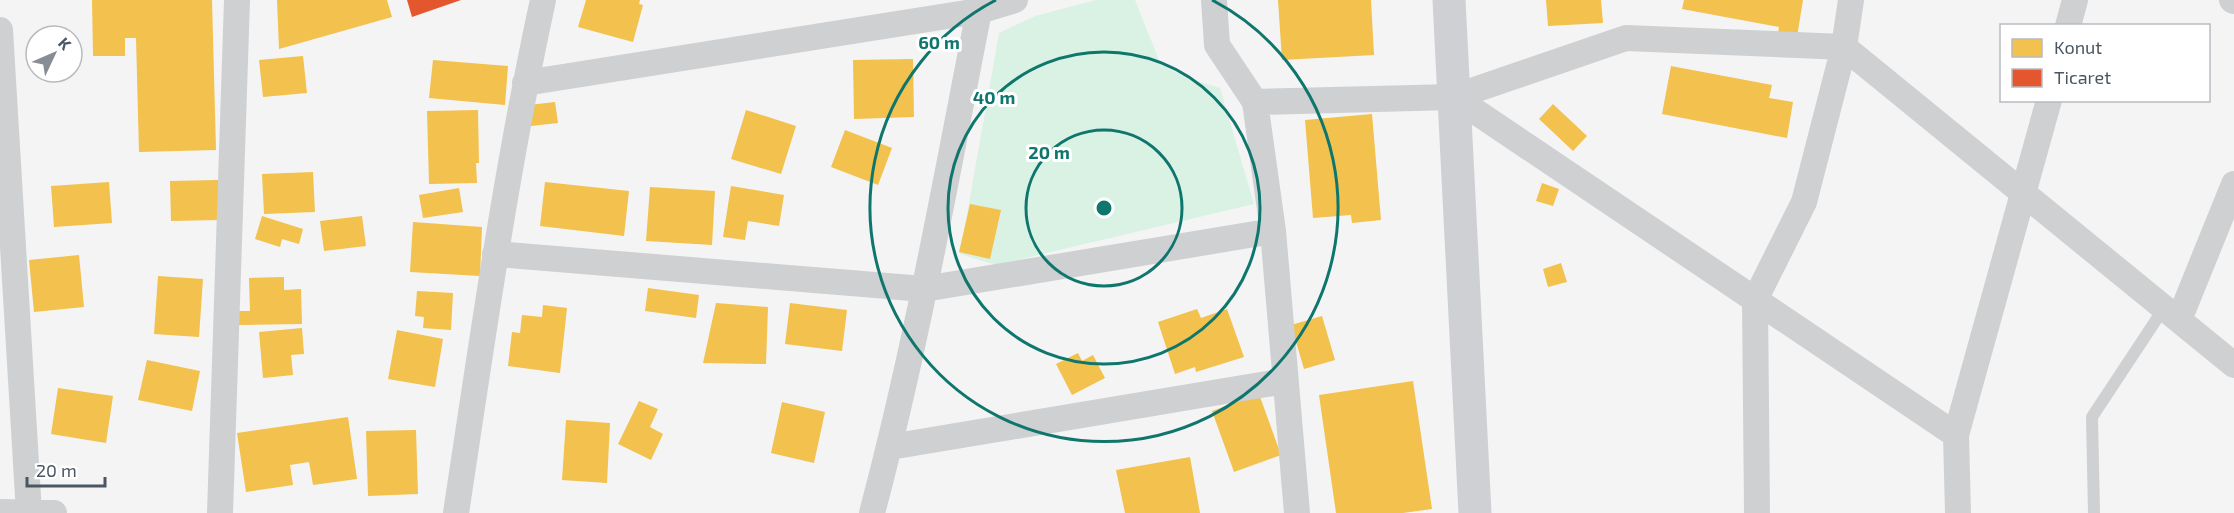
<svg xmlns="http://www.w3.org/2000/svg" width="2234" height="513" font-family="'Exo 2',sans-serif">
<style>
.green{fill:#d9f2e3}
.homes{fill:#f2c14e}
.shops{fill:#e4572e}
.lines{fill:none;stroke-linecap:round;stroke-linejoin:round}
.lane{stroke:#ced0d2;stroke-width:12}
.street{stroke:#ced0d2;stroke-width:26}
.secondary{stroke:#ced0d4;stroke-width:33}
.ring{fill:none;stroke:#0f766e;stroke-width:3}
.centre{fill:#0f766e;stroke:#fff;stroke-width:3}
.ring-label{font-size:18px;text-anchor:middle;font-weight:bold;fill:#0f766e;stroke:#fff;stroke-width:6;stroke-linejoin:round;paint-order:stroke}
</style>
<rect width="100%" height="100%" fill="#f4f4f4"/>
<path class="green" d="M1096 0H1135L1161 65 1188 78 1220 88 1254 204 996 265 960 254 999 33 1035 16Z"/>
<path class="homes" d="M92 0H212L216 150 139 152 136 38H125V56H93Z
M277 0H387L392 17 279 49Z
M586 0H640L639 4 643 5 633 42 578 27Z
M1278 0H1371L1374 55 1282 60Z
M1546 0H1601L1603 23 1548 26Z
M1684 0H1803L1796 43 1777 39 1779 27 1682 9Z
M303 56 307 93 263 97 259 60Z
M913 59 914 117 854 119 853 60Z
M433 60 508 66 505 105 429 98Z
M1671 66 1772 85 1769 98 1793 102 1787 138 1662 114Z
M555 102 558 123 531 126 529 105Z
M1553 104 1587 136 1573 151 1539 119Z
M478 110 479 163H476L477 183 429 184 427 111Z
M746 110 796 126 781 174 731 159Z
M1372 114 1381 220 1352 223 1351 215 1313 218 1305 120Z
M845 130 892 148 878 185 831 167Z
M313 172 315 212 264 214 262 174Z
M218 180 219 220 171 221 170 181Z
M109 182 112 223 54 227 51 186Z
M545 182 629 191 624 236 540 226Z
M1542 183 1559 189 1553 206 1536 201Z
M731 186 784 195 779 226 748 221 745 240 723 237Z
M650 187 715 191 712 245 646 241Z
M459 188 463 212 423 218 419 195Z
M970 204 1001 210 990 259 959 252Z
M262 216 303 229 299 244 282 239 280 247 255 239Z
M362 216 366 246 324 251 320 221Z
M413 222 482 227 480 276 410 272Z
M79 255 84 307 34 312 29 260Z
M1561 263 1567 282 1548 287 1543 269Z
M158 276 203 279 199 337 154 334Z
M284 277V290L301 289 302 324 238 325V311H250L249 278Z
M648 288 699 295 696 318 645 311Z
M417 291 453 293 451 330 423 328 424 317 415 316Z
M716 303 768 307 766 364 703 363Z
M790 303 847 310 842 351 785 344Z
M543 305 567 308 560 373 508 366 512 332 520 333 522 315 542 317Z
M1197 309 1201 318 1227 309 1244 357 1196 372 1195 367 1175 374 1158 322Z
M1322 316 1335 360 1304 369 1291 325Z
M302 328 304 354 291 355 293 375 263 378 259 332Z
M397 330 443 339 435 387 388 379Z
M1078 353 1082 361 1093 355 1105 378 1072 395 1056 364Z
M147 360 200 371 192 411 138 400Z
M1413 381 1432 509 1403 513H1336L1319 395Z
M58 388 113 396 106 443 51 434Z
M1259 394 1281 455 1234 472 1212 411Z
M639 401 658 409 650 427 663 434 651 460 618 444Z
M782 402 825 412 814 463 771 453Z
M348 417 357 479 313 485 309 462 290 465 293 485 246 492 237 433Z
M566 420 610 423 607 483 562 480Z
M416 430 418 494 368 496 366 431Z
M1190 457 1200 513H1125L1116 470Z"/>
<path class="shops" d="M407 0H461L412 17Z"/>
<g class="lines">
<path class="lane" d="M2094 513 2092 417 2164 308"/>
<path class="street" d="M1214 0 1217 45 1255 102 1273 231 1297 513
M2232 0 2234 1
M2068 26 2075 0
M0 30 29 513
M525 83 979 11 1015 0
M1454 97 1956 435
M1255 102 1454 97 1626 38 1844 47 2234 365
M495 254 924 289 1273 231
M2179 320 2234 184
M890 447 1285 381
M0 512 54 513
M220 513 237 0
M456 513C482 342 506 170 543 0
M872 513C916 348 946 179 979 11
M1757 513 1755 300 1804 202 1844 47 1851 0
M1958 513 1956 435 2049 100"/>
<path class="secondary" d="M1449 0 1475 513"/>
</g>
<g class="ring">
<circle cx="1104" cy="208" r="78"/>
<circle cx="1104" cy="208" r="156"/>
<path d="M1212 0A234 234 0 1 1 996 0"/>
</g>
<circle cx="1104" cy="208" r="9" class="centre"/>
<g class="ring-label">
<text x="939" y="49">60 m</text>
<text x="994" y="104">40 m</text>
<text x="1049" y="159">20 m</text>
</g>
<rect x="2000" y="24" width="210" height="78" fill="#ffffff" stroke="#b7bbc0" stroke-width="1.5"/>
<rect x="2012" y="39" width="30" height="18" fill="#f2c14e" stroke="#b7bbc0" stroke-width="1.5"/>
<text x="2054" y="54" font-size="18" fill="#4a5661">Konut</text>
<rect x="2012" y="69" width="30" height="18" fill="#e4572e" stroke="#b7bbc0" stroke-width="1.5"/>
<text x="2054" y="84" font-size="18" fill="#4a5661">Ticaret</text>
<g transform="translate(54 54) rotate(46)"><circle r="28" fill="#ffffff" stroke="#b7bbc0" stroke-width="1.5"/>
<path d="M0-4.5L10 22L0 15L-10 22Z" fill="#868d94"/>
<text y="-9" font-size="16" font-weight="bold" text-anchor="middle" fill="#4a5661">K</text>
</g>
<path d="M27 477v9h78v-9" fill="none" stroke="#4a5661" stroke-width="3"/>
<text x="36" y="477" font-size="18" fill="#4a5661" stroke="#ffffff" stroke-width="4.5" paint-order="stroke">20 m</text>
</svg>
